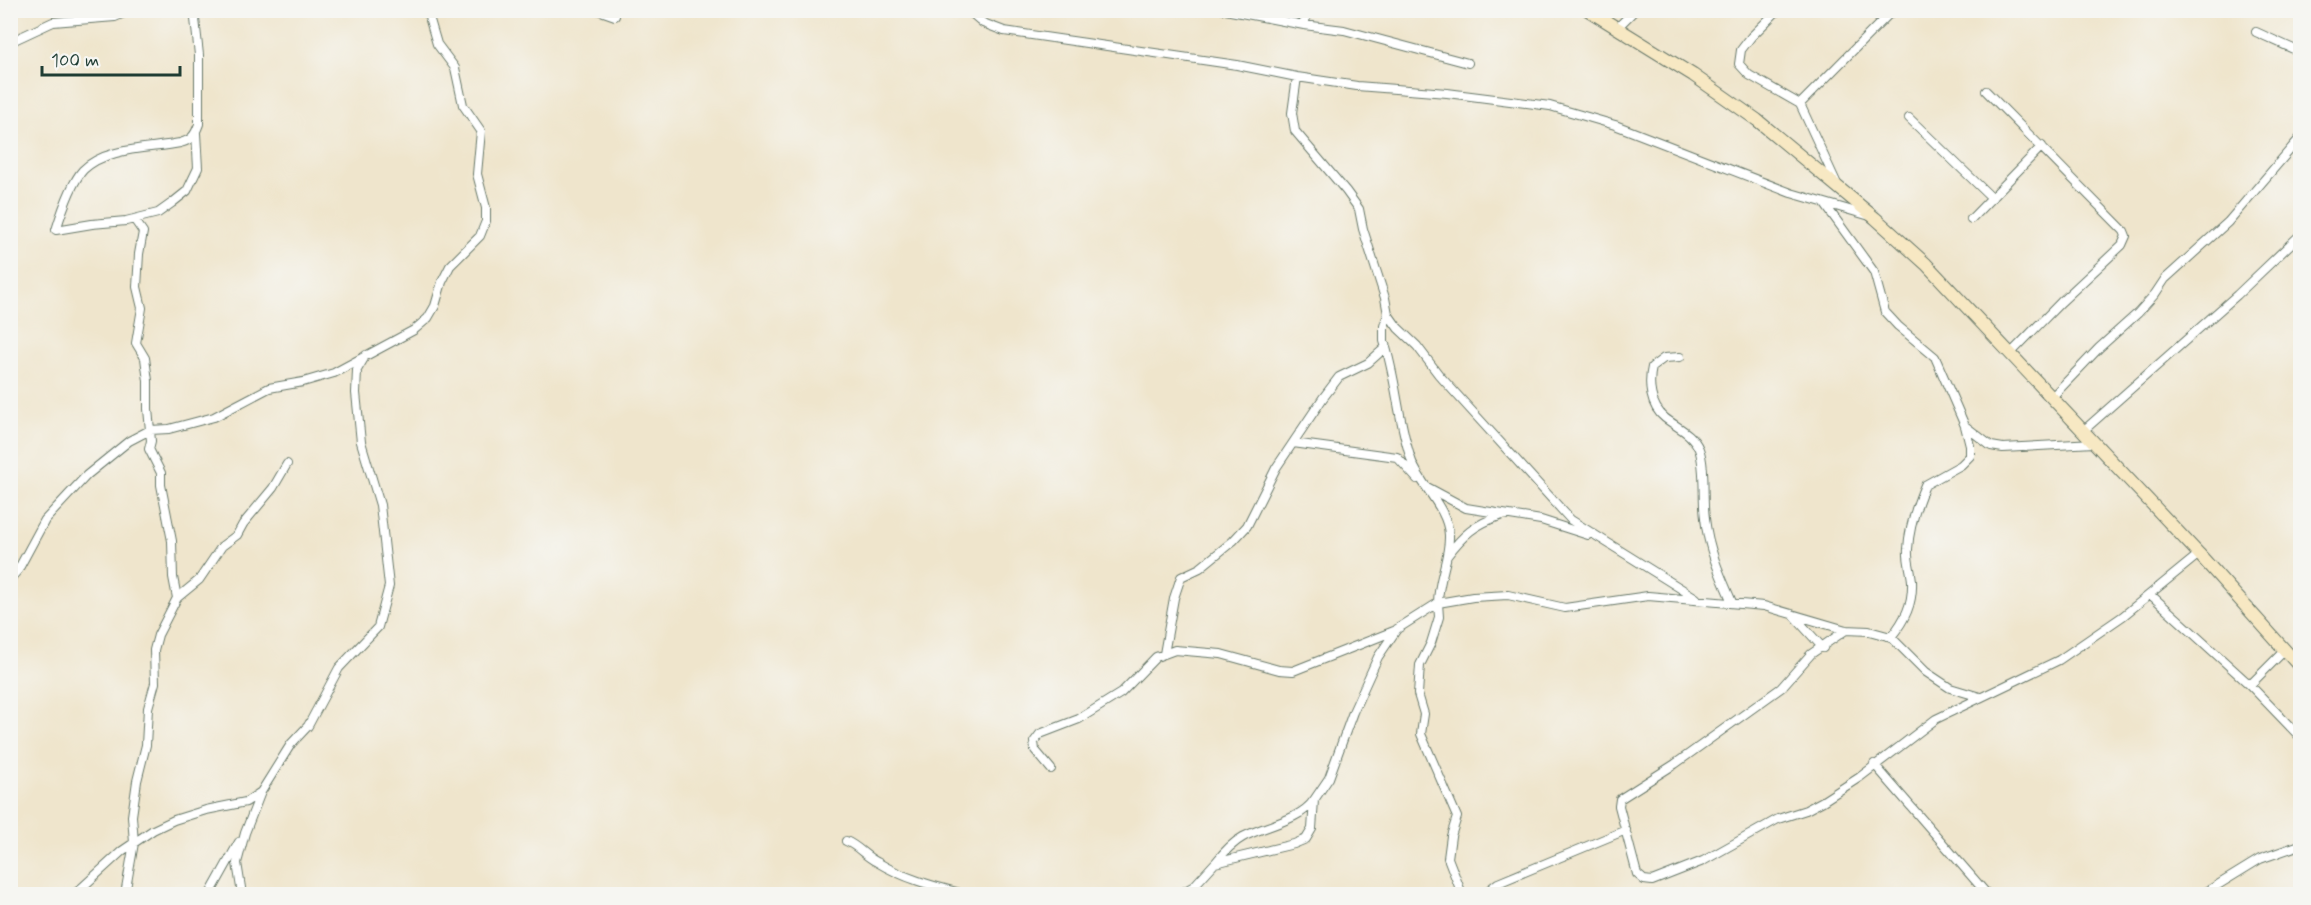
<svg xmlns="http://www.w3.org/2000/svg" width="2311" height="905" font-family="Mynerve,sans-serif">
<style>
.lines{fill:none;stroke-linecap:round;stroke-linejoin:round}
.street-casing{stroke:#687869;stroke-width:10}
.secondary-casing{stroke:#687869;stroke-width:14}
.street{stroke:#fff;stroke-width:8}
.secondary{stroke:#f7e8c3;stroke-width:12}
</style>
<rect width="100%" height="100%" fill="#f6f6f2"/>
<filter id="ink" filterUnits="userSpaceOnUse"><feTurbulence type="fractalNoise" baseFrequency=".0167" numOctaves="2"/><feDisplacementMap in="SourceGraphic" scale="12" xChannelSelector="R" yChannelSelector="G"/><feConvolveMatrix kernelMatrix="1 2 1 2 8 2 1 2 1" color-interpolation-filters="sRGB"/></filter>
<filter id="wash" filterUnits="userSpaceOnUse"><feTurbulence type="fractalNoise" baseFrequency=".008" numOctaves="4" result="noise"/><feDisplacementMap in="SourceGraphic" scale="24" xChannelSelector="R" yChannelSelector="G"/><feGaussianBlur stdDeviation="1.35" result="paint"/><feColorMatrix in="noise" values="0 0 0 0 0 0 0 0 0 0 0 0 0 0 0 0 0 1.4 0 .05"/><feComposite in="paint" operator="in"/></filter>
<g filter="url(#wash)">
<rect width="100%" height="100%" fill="#efe5cc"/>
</g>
<g filter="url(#ink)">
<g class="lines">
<g class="street-casing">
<path id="street" d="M194 10 199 55V124C195 135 192 140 180 143 150 149 106 147 83 170 72 182 61 214 56 230L92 224 126 221 158 213 172 203 187 191 198 168 196 133
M598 10 615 16
M968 10 983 23 1004 31 1237 65 1297 77 1357 86 1447 93 1550 106 1615 125 1791 193 1870 216
M1225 10 1304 25 1344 30 1468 63
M1778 10 1751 37 1741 50 1739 64 1749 75 1800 104 1837 184
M1304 25 1308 10
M1617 28 1635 10
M2256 32 2300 52
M10 42 53 22 115 17 131 10
M1297 77 1292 113 1295 131 1346 191 1359 209 1363 229 1385 298 1388 314 1384 326V341C1397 381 1398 423 1412 462 1421 486 1448 509 1449 535 1450 558 1438 579 1438 603L1473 597 1508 595 1565 608 1648 596 1764 606 1846 630 1869 631 1891 637 1926 672 1950 688 1980 697
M1986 91 2124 231 2126 236 2122 245 2061 302 2010 354
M1800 104 1893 10
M1909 118 1992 198
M1824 203 1874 272 1885 312 1898 326 1935 357 1965 426 1970 446V456L1961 465 1925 485C1917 504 1909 528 1908 549 1907 560 1911 570 1912 581 1913 604 1905 620 1891 637
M134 219 143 232 139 254 137 287 142 308 136 343 145 358 148 381V409L151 441 149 449 161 473V485L172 541 173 577 177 598
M1971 219 2042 146
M1388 314 1398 328 1417 346 1439 375 1571 520 1696 598
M1680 357 1664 358 1652 367C1648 384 1650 406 1665 418 1678 428 1692 433 1699 449 1706 468 1702 498 1705 518 1708 548 1720 575 1732 602
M2051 398 2099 348 2138 313 2155 294 2165 279 2228 222 2300 138
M1965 426 1991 446 2003 448 2094 443
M2083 431 2237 295 2300 235
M1293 443 1397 457 1417 479
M1427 487 1466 508 1541 520 1588 535
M1447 556C1463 535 1475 524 1500 516
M10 579 18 570 45 520 87 475 129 441 150 430 169 429 214 417 269 388 303 382 334 373 414 330 428 318 435 306 442 282 450 266 480 236 486 221V208L477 174 481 131 463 105 455 68 437 44 427 10
M2150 594 2250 685 2300 737
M1792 614 1823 648
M1846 630 1811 654 1781 688 1675 764 1620 799 1619 806 1637 874 1644 880 1652 881 1703 861 1778 819 1806 810 1823 801 1860 777 1936 719 2059 660 2123 616 2199 554
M1164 654 1174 598 1181 577 1200 568 1233 541 1247 526 1276 468 1323 398 1339 377 1368 363 1386 347
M2250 685 2285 650
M1874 764 1987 894
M1051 769 1035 750 1034 742 1040 734 1079 719 1121 693 1156 657 1175 650 1221 654 1279 670 1293 671 1394 631
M846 841C858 846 865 856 877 862 905 879 933 886 964 894
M1216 862C1224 852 1232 843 1243 837 1264 826 1301 820 1314 800
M75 894 122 851 153 830 174 820 206 810 246 802 261 792 291 744 308 726 339 668 378 627 389 586 380 505 361 442 356 393 357 370 366 355
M125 894 134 843 132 816 137 781 146 745 148 708 155 683 154 650 158 635 177 598 199 580 222 546 237 535 243 524 273 488 287 464
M210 894 239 842
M242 894 237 863 245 833 261 792
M1180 894 1194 886
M1197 894 1194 886 1215 863 1294 844 1306 839 1312 829 1314 800 1329 778 1353 712 1378 657 1397 629 1438 603 1439 617 1431 643 1420 665 1418 694 1424 714 1421 734 1457 817 1451 836 1448 858 1462 894
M1484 894 1498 883 1626 830
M2203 894 2260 859 2300 845"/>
</g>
<g class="secondary-casing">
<path id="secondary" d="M1588 10 1693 75 1757 120 1875 218 1926 264 2199 554 2300 667"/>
</g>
<use href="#street" class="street"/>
<use href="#secondary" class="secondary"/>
</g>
</g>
<rect width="2311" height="905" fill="none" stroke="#f6f6f2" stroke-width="36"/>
<path d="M42 66v9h138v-9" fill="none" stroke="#1f3d34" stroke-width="3"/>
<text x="51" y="66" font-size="18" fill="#1f3d34" stroke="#f6f6f2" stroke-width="4.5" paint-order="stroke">100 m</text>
</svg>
